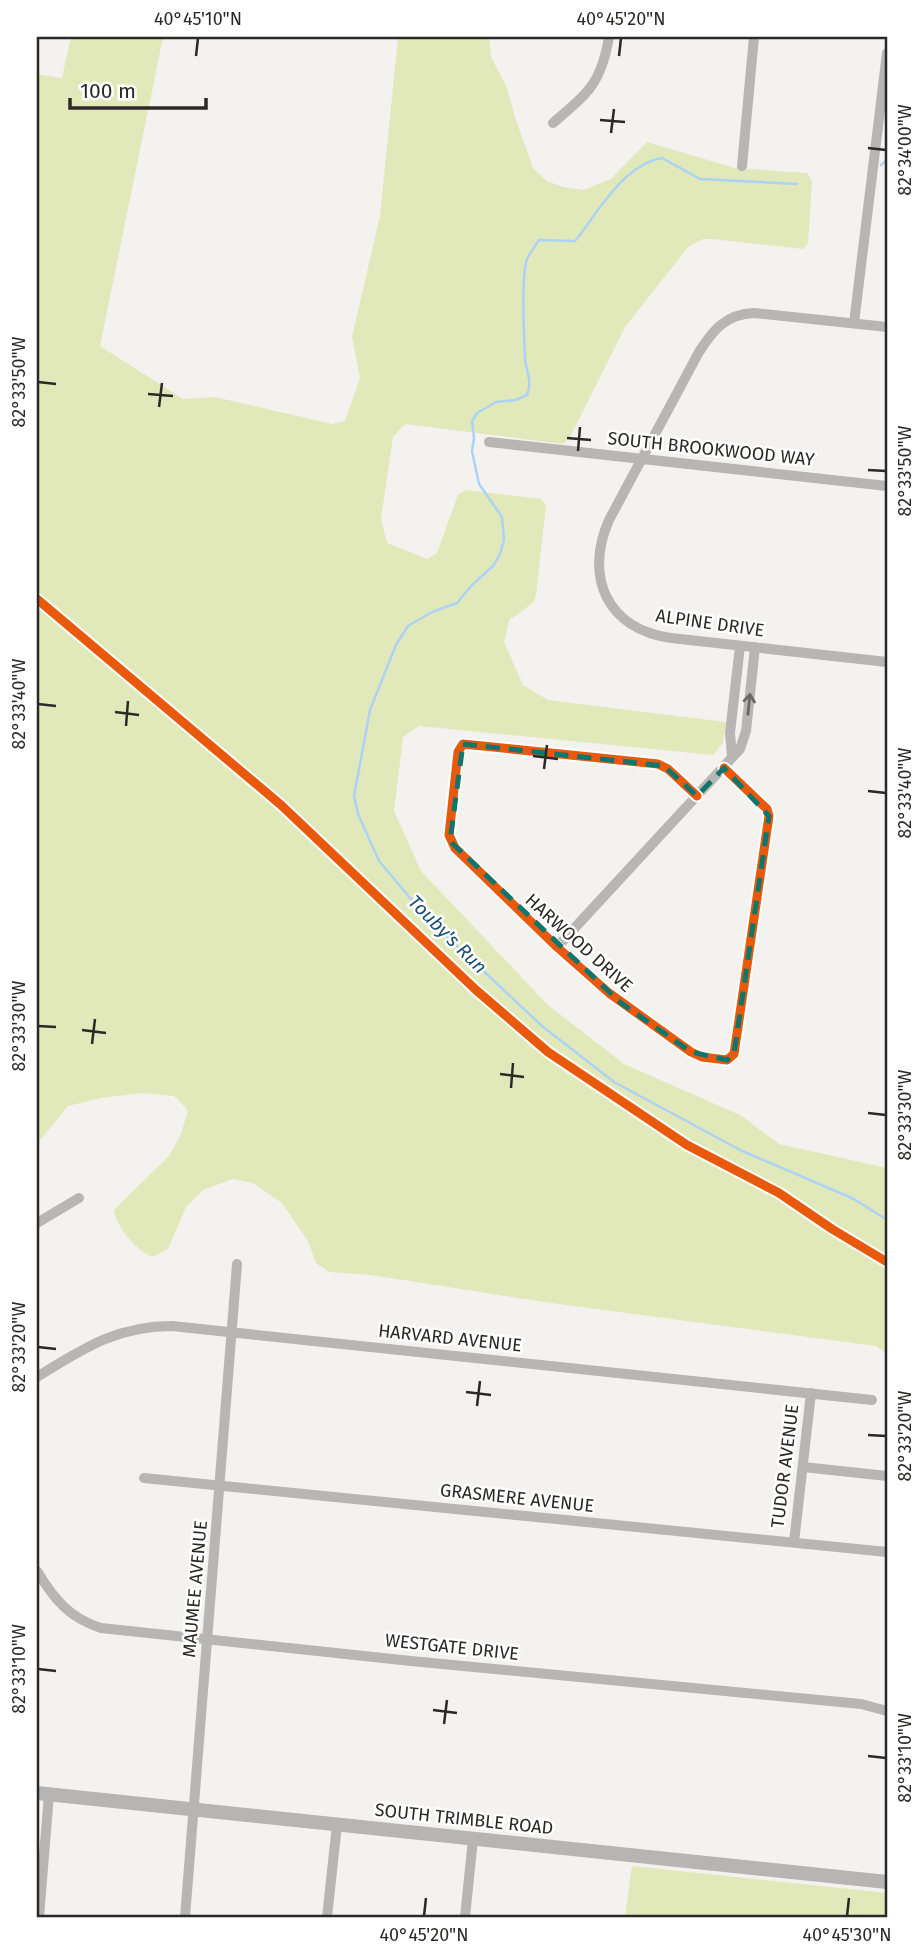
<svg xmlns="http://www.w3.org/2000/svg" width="924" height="1954" font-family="'Fira Sans',sans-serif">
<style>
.green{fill:#e1e9ba}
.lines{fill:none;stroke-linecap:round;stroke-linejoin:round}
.stream{stroke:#acd3f5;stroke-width:2.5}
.minor{stroke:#b7b6b4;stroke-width:10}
.secondary{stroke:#b6b5b4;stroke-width:14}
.cycleway-casing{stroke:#fff;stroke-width:13}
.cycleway{stroke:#e8590c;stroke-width:9}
.oneway{stroke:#6a6867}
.marked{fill:none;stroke:#0f766e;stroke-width:5;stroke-dasharray:14 9;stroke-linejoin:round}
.ticks{fill:none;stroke:#2b2928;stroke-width:2.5}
.labels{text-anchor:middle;stroke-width:5;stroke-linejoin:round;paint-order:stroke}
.street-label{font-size:18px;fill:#2b2928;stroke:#fff}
.water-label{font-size:19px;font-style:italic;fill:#184d74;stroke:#fff}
.neatline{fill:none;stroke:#2b2928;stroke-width:2.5}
.ticks-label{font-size:18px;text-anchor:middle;fill:#2b2928}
</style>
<rect width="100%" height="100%" fill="#f4f2ef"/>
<path class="green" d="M71 37H163L100 346 183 399 215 397 332 424 345 421 360 378 352 337 380 216 398 37H489L491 57 507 88 515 117 533 168 547 181 563 187 584 190 611 179 647 142 735 168 807 173 812 181 808 243 803 249 712 239H703L689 246 625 327 570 437 563 444 405 424 393 437 381 519 387 543 427 559 437 553 458 495 466 490 541 499 546 505 536 595 533 603 509 620 504 642 523 685 548 700 726 722 723 743 713 755 419 726 403 737 394 811 421 871 548 1005 624 1064 740 1115 779 1144 887 1168V1354L876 1346 544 1302 371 1275 329 1272 316 1263 308 1241 282 1203 253 1183 233 1179 203 1190 186 1207 168 1249 152 1257C135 1249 117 1228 114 1210L169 1156 181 1134 188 1110 174 1096 142 1093 101 1098 68 1106 41 1139 37 1137V74L62 78Z
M632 1866 887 1893V1917H625Z"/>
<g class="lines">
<path class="stream" d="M881 165 887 160
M797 184 700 179 662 158C623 165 599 211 575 241L539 240C535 246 530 253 527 259 521 276 524 338 525 358 526 373 533 380 527 395L516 400 496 402 477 413 472 421 474 438 472 451 479 484 502 517 504 540 500 554 493 566 472 585 457 603 432 612 408 626 396 645 370 710 354 796 358 814 379 861 427 918 542 1026 614 1082 740 1150 854 1199 887 1220"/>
<path class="minor" d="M553 123C588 93 601 84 609 37
M742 166 754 37
M854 323 887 53
M887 327 754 313C726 314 713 330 699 352L609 520C584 577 607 629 671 638L887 662
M489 442 887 486
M732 756 730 733 740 646
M697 796 668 769 658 764 463 744 458 752 449 835 455 848 557 947 609 993 691 1052 702 1057 727 1060 734 1054 769 816 767 809 724 768
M557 947 740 749 746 731 755 647
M37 1223 79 1198
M37 1377C83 1349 116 1326 172 1326L872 1400
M803 1467 887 1476
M144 1478 887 1552
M794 1542 811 1393
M37 1571C54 1599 69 1618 101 1628L411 1661 861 1704 887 1711
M39 1917 49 1794
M185 1917 237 1264
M327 1917 337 1825
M465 1917 473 1839"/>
<path class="secondary" d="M37 1793 887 1882"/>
<g class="cycleway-casing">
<path id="cycleway" d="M37 599 281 805 476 990 548 1052 687 1145 779 1193 832 1229 887 1262
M697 796 668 769 658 764 463 744 458 752 449 835 455 848 557 947 609 993 691 1052 702 1057 727 1060 734 1054 769 816 767 809 724 768"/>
</g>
<use href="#cycleway" class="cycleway"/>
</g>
<defs><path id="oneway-shaft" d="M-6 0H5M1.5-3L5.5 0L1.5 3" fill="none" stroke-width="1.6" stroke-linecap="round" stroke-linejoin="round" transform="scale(1.75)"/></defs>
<use class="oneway" href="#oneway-shaft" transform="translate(749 704) rotate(-84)"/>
<path class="marked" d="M463 744 664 766 697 796 724 768 769 816 734 1054 727 1060 691 1052 621 1003 450 841Z"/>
<path class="ticks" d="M196 56 198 38M619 56 621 38M600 120 625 122M611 133 614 109M868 148 886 150M38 382 56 384M148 394 173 396M159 407 162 383M567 438 591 440M578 451 580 427M868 470 886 471M38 704 56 706M115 712 139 715M126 726 128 701M533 756 558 759M544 769 547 745M868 791 886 793M38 1026 56 1027M82 1030 106 1033M92 1044 95 1019M500 1074 524 1077M511 1088 513 1063M868 1113 886 1115M38 1347 56 1349M466 1392 491 1395M477 1406 480 1381M868 1435 886 1436M38 1669 56 1671M433 1710 457 1713M444 1724 447 1700M868 1756 886 1758M424 1916 426 1898M847 1916 849 1898"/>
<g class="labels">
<g class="street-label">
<text transform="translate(711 449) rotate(6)" y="6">SOUTH BROOKWOOD WAY</text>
<text transform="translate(710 623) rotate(8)" y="6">ALPINE DRIVE</text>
<text transform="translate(579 943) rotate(42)" y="6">HARWOOD DRIVE</text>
<text transform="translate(450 1338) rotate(6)" y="6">HARVARD AVENUE</text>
<text transform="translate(785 1466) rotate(-83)" y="6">TUDOR AVENUE</text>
<text transform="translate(517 1498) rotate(6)" y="6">GRASMERE AVENUE</text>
<text transform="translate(195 1589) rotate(-85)" y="6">MAUMEE AVENUE</text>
<text transform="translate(452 1647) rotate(6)" y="6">WESTGATE DRIVE</text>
<text transform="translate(464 1819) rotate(6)" y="6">SOUTH TRIMBLE ROAD</text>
</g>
<g class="water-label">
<text transform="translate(448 934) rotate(45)" y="7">Touby's Run</text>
</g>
</g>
<rect width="924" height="1954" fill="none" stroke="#ffffff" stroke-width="77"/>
<path d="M70 98v10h136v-10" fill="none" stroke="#2b2928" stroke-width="3.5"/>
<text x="80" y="98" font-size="21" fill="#2b2928" stroke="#ffffff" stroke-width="5" paint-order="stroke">100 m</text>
<rect x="38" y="38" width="848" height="1878" class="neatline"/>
<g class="ticks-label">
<text x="198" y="25">40°45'10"N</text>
<text x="621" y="25">40°45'20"N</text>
<text transform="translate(905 150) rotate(-90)" y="6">82°34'00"W</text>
<text transform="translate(19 382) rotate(-90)" y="6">82°33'50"W</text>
<text transform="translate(905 471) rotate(-90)" y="6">82°33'50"W</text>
<text transform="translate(19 704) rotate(-90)" y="6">82°33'40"W</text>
<text transform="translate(905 793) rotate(-90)" y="6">82°33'40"W</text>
<text transform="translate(19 1026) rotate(-90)" y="6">82°33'30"W</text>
<text transform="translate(905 1115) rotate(-90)" y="6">82°33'30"W</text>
<text transform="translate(19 1347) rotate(-90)" y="6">82°33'20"W</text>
<text transform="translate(905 1436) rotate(-90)" y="6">82°33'20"W</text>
<text transform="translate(19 1669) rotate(-90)" y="6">82°33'10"W</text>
<text transform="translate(905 1758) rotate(-90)" y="6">82°33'10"W</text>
<text x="424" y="1941">40°45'20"N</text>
<text x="847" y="1941">40°45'30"N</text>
</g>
</svg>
